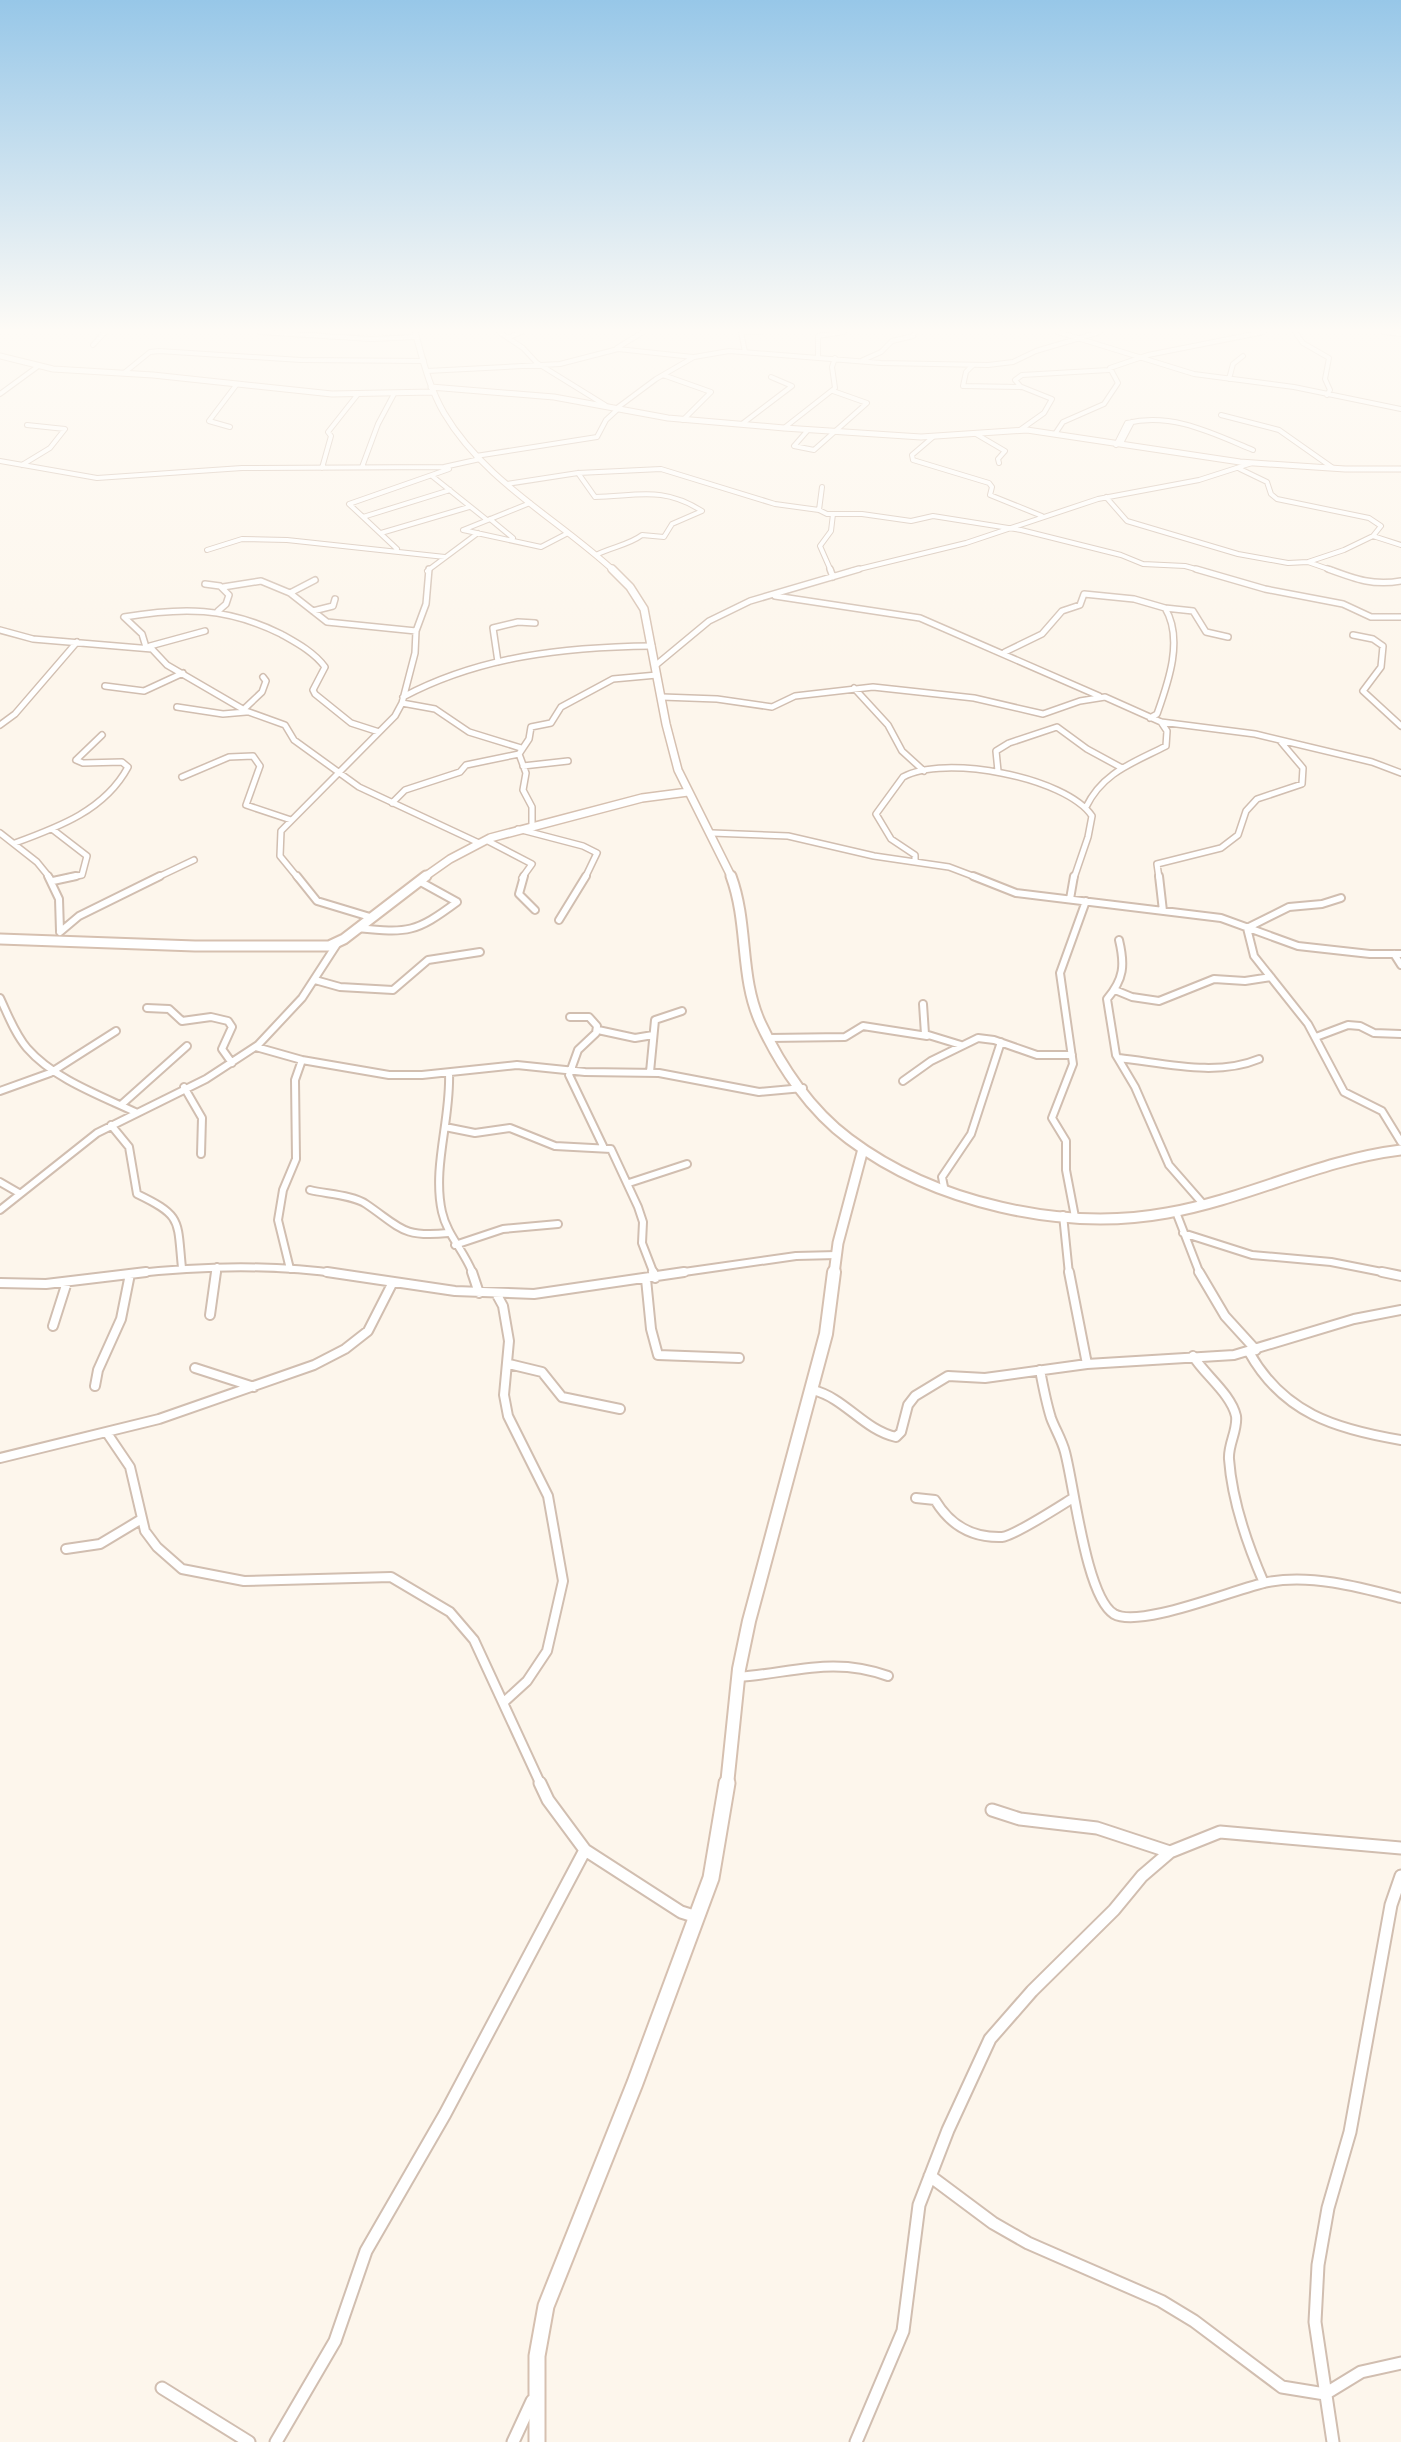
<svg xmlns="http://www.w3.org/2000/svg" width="1401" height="2442" font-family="Karla,sans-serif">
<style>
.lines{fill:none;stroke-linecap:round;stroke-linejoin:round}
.street-far4-casing{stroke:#d1beb0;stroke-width:6}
.street-far3-casing{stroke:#d1beb0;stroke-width:8}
.street-far2-casing{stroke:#d1beb0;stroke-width:10}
.street-far1-casing{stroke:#d1beb0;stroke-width:12}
.street-casing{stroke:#d1beb0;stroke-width:15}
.secondary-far4-casing{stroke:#d6c0b0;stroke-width:7}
.secondary-far3-casing{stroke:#d6c0b0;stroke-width:10}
.secondary-far2-casing{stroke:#d6c0b0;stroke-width:13}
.secondary-far1-casing{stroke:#d6c0b0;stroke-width:16}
.secondary-casing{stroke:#d6c0b0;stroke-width:19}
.street-far4{stroke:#fff;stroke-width:4}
.street-far3{stroke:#fff;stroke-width:5}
.street-far2{stroke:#fff;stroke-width:6}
.street-far1{stroke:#fff;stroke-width:8}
.street{stroke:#fff;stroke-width:11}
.secondary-far4{stroke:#fff;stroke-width:5}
.secondary-far3{stroke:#fff;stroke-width:7}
.secondary-far2{stroke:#fff;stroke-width:9}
.secondary-far1{stroke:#fff;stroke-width:12}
.secondary{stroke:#fff;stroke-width:15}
</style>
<rect width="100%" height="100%" fill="#fdf6ec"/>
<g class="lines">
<g class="street-far4-casing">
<path id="street-far4" d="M260 332 371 339 417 337
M499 332 523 348 537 363 605 405
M741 332 745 352
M741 332H761
M1058 332 1194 374 1294 387 1401 409
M1295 332 1303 343 1329 358 1325 379 1330 390 1327 395
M1384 332 1401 334
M508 338 521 332
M93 345 105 332
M617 348 643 332
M818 356V336L844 332
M863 360 881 352 892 341 913 336 915 332
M973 365 966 372 963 386 1022 387 1052 399 1044 413 1020 430
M427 371 560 364 618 349 693 357
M124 373 150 352 159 351 301 360 424 361
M663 375 711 392 683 420
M1229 379 1233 364 1243 356
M1021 387 1015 380 1022 375 1109 370
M0 394 37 367
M617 408 656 379 694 357 729 351 881 363 988 365 1013 362 1036 351 1100 332
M1221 415 1279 430 1333 468
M742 424 792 386 771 377
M230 427 209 421 237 384
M784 428 835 388 832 367 835 358
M808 430 794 446 814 450 867 403 833 391
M976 434 1005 451 998 459 999 463
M1055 434 1063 422 1104 404 1118 383 1110 368 1148 355 1264 332
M933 437 912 455 913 460 989 483 992 487 990 495 1042 516
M1116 445 1127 423C1172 412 1212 433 1253 450
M1116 445 1121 443 1132 422
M476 456 597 437 606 420 619 408
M0 461 97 478 242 468 444 467 480 459
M22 465 50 448 65 429 27 425
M362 467 378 424 394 394
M322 468 331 436 328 432 358 394
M578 473 595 497C638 496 663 486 702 511L672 524 664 537 642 535C629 545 611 547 596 555
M432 476 487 520
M507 484 578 473 661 469 775 504 819 510 827 514H862L911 521 933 516 1021 530 1121 555 1143 564 1185 566 1203 571
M1106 497 1127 521 1238 554 1288 563 1308 562 1344 550 1373 536 1381 526 1369 518 1277 499 1271 494 1267 482 1240 469
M819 510 822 487
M363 517 349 504 449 469
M490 519 513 538
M463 530 541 547 568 533
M463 530 530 503
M381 533 469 507
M1373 536 1401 545
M397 549 363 517 450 490
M207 550 242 539 287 540 445 557
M1308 562 1334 571
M427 571 478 533
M831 571 820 546 831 531 833 514
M851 571 966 543 1098 499 1199 480 1252 463"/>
</g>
<g class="street-far3-casing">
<path id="street-far3" d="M830 569 833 577
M1196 569 1265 589 1343 604 1371 617H1401
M1328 569C1355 579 1373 586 1401 581
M205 584 220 586 229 595 226 604 218 611
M223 587 261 581 290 593 327 622 416 631
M290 593 315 580
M775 596 920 618 1099 696
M1165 608 1193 611 1206 632 1228 637
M313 611 333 606 335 599
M0 630 33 639 152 649 167 665 246 711 285 725 294 740 359 787 479 843
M1353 635 1373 639 1383 646 1381 667 1363 691 1401 726
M150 646 205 631
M146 647 142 634 124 617C183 607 226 607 281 634 297 643 314 652 325 667L313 690 315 694 351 723 379 732
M1005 652 1042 634 1062 611 1080 605 1084 594 1134 599 1165 608C1184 639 1168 683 1157 714L1150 718
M498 662 493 628 518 622 535 623
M656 665 709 621 750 601 859 569
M105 686 144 691 183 673
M854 688 888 725 902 751 924 771
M403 697C480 656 565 647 652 646
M662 697 717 699 772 707 795 696 873 687 974 698 1043 714 1080 701 1105 697 1161 722 1255 734 1372 762 1401 773
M402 703 435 709 469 732 521 748
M177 707 223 714 246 712
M243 710 262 692 266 681 263 677
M0 725 15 714 77 642
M523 766 568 761
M998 771 996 751 1009 743 1057 727 1087 749 1122 768
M182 777 229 757 253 756 260 766 246 805 291 820
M392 803 405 790 460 772 466 765 519 754
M1086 807C1103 772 1133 763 1166 746L1167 731 1161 722
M532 825V807L523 790 526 773 519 754 529 739 531 727 551 723 561 707 613 679 657 675
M52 829 87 856 82 875 66 878
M518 829 583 846 597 853 585 878
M0 833 37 862 50 878
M712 833 788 836 874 856 949 867 978 878
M486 840 532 864 522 878
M15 843C59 827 105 810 128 767L122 762 83 763 76 760 102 735
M915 862V855L891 839 876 814 903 777C943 754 1066 777 1092 816L1088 837 1074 878
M156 878 194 860
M298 878 280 856 281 831 395 716 402 703 415 653 416 631 426 604 429 569
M1159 878 1157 864 1221 848 1238 835 1246 811 1257 799 1302 784 1303 768 1281 742"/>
</g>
<g class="street-far2-casing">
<path id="street-far2" d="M48 876 59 899 60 931
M297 876 317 901 370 917
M524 876 519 894 535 910
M973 876 1016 893 1221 918 1298 946 1370 954H1401
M1159 876 1163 911
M53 881 76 876
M1341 898 1322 904 1289 907 1247 928 1254 956 1308 1024 1344 1092 1382 1111 1401 1142
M1070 899 1074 876
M559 920 586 876
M357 928C409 933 415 933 457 902L419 881
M60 932 79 916 160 876
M1119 940C1125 965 1124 979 1107 999L1116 1055 1135 1087 1169 1165 1204 1205
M1394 954 1401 965
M315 980 340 987 393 990 428 960 480 952
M1115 990 1132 997 1159 1001 1214 979 1245 981 1271 977
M0 998C8 1015 15 1034 27 1048 54 1079 99 1095 135 1112
M923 1004 925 1034 961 1045
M147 1008 169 1009 182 1021 211 1017 228 1021 232 1027 222 1049 232 1063
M570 1017H589L597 1026 596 1033 578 1050 569 1075 603 1146
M598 1030 635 1038 653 1035
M1316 1037 1348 1025 1360 1026 1374 1033 1401 1034
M769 1038 845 1037 863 1026 927 1036
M256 1047 302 1060 389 1075H422L517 1065 585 1072 659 1073 759 1092 803 1088
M1119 1058C1164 1063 1216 1077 1259 1059
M650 1072 655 1020 682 1011
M449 1073C451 1119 432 1167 442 1212 447 1235 465 1252 473 1274
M903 1081 931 1061 978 1038 994 1040 1037 1055H1072
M184 1087 202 1118 201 1154
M0 1091 50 1073 116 1031
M121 1105 187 1046
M111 1125 129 1147 137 1194C183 1216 177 1220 182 1268
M445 1127 475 1133 510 1128 555 1146 611 1149 638 1207 643 1222 642 1243 654 1274
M0 1182 19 1193
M629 1183 687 1164
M944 1187 942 1177 971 1134 1001 1042
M310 1190C326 1194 353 1195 366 1204 400 1227 402 1238 448 1233
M0 1210 97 1133 206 1079 258 1045 302 998 337 944
M1176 1212 1200 1274
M1063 1215 1069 1274
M1075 1217 1066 1170V1141L1052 1118 1073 1064 1060 973 1086 901
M1183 1233 1252 1255 1331 1262 1392 1274
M455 1245 503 1229 558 1224
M290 1269 278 1220 283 1190 296 1159 295 1080 302 1060
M129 1274C199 1266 271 1264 341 1274
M216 1274 217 1267
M670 1274 796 1256 837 1255"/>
</g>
<g class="street-far1-casing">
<path id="street-far1" d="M327 1272 455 1291 534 1294 684 1272
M472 1272 479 1293
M653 1272 655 1278
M1069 1272 1087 1364
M1199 1272 1225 1316 1256 1350
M1382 1272 1401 1276
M646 1279 651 1329 658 1355 739 1358
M0 1283 46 1284 146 1272
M497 1295 503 1306 509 1341 504 1395 508 1416 548 1496 563 1581 547 1651 527 1681 504 1702
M210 1315 216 1272
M53 1326 67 1282
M1249 1352C1283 1413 1335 1429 1401 1440
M1193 1356C1205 1375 1231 1394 1236 1416 1238 1430 1228 1444 1229 1459 1232 1501 1247 1544 1264 1583
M509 1364 542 1372 562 1397 620 1409
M195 1368 254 1387
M1040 1370C1043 1386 1046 1402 1051 1418 1055 1429 1062 1440 1065 1452 1074 1485 1086 1597 1114 1614 1140 1629 1237 1588 1268 1582 1312 1574 1359 1587 1401 1598
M95 1386 98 1370 121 1319 130 1274
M813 1390C845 1398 864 1430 896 1437L901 1432 908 1405 915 1396 948 1376 985 1378 1087 1364 1234 1355 1354 1319 1401 1310
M109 1436 130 1467 145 1531 157 1547 182 1569 244 1581 391 1577 450 1612 474 1640 541 1785
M0 1458 159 1419 314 1365 345 1349 368 1331 393 1282
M916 1498 935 1500C950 1525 971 1538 1002 1537 1014 1536 1060 1506 1073 1498
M66 1549 100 1544 140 1520
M738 1677C793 1673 833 1656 888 1676"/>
</g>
<g class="street-casing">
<path id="street" d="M540 1783 548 1800 585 1850 681 1912 697 1917
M992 1810 1020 1819 1097 1828 1170 1852
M930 2176 993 2223 1028 2243 1161 2301 1194 2321 1282 2387 1325 2394 1361 2372 1401 2363
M162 2388 249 2442
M276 2442 335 2341 366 2251 445 2114 585 1850
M513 2442 532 2401
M856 2442 903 2331 919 2205 948 2130 990 2039 1032 1991 1114 1910 1142 1876 1170 1852 1220 1832 1401 1848
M1333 2442 1315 2322 1318 2265 1328 2208 1350 2132 1391 1905 1401 1876"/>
</g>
<g class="secondary-far4-casing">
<path id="secondary-far4" d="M415 332C423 360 429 387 444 413 484 481 558 519 614 571
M0 356 53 369 153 375 332 394 433 392
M431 387 554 397 668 418 784 428 921 437 1027 430 1240 462 1345 469H1401"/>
</g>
<g class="secondary-far3-casing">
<path id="secondary-far3" d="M612 569 630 587 644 609 666 724 678 770 732 878
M423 878 450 859 490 838 642 798 688 792"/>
</g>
<g class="secondary-far2-casing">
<path id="secondary-far2" d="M731 876C749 925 739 977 761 1024 781 1067 811 1111 849 1139 934 1203 1063 1232 1167 1213 1247 1199 1319 1160 1401 1150
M0 939 195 946H329L344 939 426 876
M834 1274 838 1243 863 1149"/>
</g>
<g class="secondary-far1-casing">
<path id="secondary-far1" d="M727 1785 739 1669 749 1621 826 1334 834 1272"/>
</g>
<g class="secondary-casing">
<path id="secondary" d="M537 2442V2356L546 2306 635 2083 711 1878 727 1783"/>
</g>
<use href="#street-far4" class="street-far4"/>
<use href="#street-far3" class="street-far3"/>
<use href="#street-far2" class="street-far2"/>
<use href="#street-far1" class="street-far1"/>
<use href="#street" class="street"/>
<use href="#secondary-far4" class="secondary-far4"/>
<use href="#secondary-far3" class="secondary-far3"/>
<use href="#secondary-far2" class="secondary-far2"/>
<use href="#secondary-far1" class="secondary-far1"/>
<use href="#secondary" class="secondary"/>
</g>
<linearGradient id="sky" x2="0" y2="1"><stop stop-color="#97c7e8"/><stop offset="0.49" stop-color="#fefbf6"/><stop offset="1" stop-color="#fefbf6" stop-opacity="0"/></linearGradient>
<rect width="1401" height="674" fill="url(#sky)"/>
</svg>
